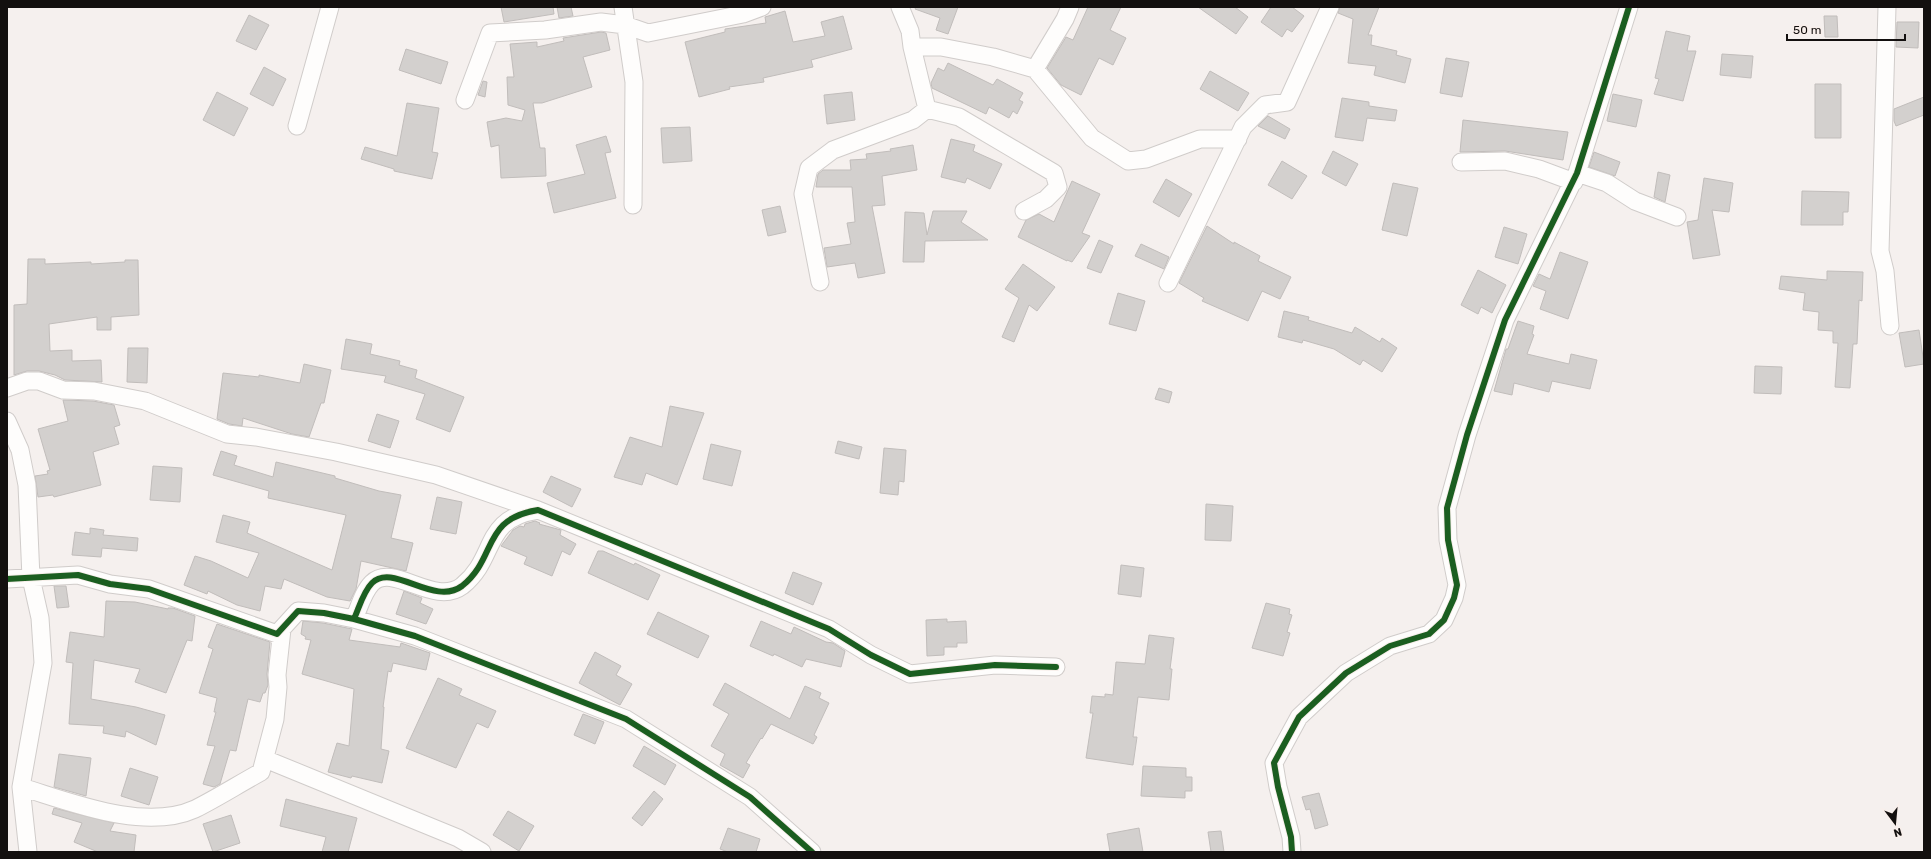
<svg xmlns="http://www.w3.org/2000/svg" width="1931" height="859" font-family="Rubik,sans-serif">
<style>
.building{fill:#d3d0ce;stroke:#c1bdbb}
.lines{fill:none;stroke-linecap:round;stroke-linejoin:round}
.street-casing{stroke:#d0ccca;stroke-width:19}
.street{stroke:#fefdfc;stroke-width:17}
.cycleway-casing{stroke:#f8efeb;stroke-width:8}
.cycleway{stroke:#1b5e20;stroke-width:6}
</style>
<rect width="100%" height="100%" fill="#f5f0ee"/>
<path class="building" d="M501 7H553L554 14 504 22Z
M557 7H571L573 16 559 18Z
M916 7H958L948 34 936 30 940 18 915 9Z
M1088 7H1121L1110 30 1126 38 1113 65 1099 58 1081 95 1061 85 1047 68 1066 37 1073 40Z
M1198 7H1235L1248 17 1236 34Z
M1271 7H1292L1304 16 1292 32 1287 29 1282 37 1261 22Z
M1340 7H1379L1368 35H1372L1371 45 1397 51 1396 55 1411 59 1405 83 1374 75 1376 66 1348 63 1353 19 1338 13Z
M785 11 793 42 825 36 821 22 843 16 852 49 811 60 813 67 763 78 764 82 729 87 730 89 699 97 685 42 725 32V29L766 23 765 17Z
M249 15 269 25 256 50 236 41Z
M1824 16H1837L1838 37H1825Z
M1897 22H1919L1918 48 1896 47Z
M1666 31 1690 36 1687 51H1696L1683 101 1654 94 1659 79 1655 78Z
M601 32 606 33 610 50 583 57 592 87 542 103H533L540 148H545L546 176 501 178 499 145 491 147 487 122 506 118 522 121 525 110 508 105 507 77H514L510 44 537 42V47L564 41 563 38Z
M406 49 448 62 441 84 399 70Z
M1722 54 1753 56 1751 78 1720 75Z
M1446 58 1469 62 1462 97 1440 93Z
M948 63 993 85 997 79 1023 93 1019 100 1023 102 1017 114 1013 111 1009 118 989 107 986 114 932 88 931 83 938 68 944 71Z
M264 67 286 79 273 106 250 94Z
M1210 71 1249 93 1238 111 1200 89Z
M483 81 487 82 485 97 478 95Z
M1815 84H1841V138H1815Z
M217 92 248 108 234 136 203 120Z
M852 92 855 120 827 124 824 95Z
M1613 94 1642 100 1636 127 1607 121Z
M1924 97V115L1896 126 1894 121V109Z
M1342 98 1369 102V106L1397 110 1395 121 1367 118 1363 141 1335 137Z
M407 103 439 108 432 152 438 153 432 179 394 171V169L361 159 365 147 397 156Z
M1268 116 1290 129 1285 139 1258 126Z
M1463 120 1568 132 1563 160 1505 151 1460 152Z
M690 127 692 161 663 163 661 128Z
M606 136 611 152 605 153 616 198 554 213 547 183 585 174 576 145Z
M951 139 975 145 973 151 1002 164 990 189 967 178 965 183 941 177Z
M913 145 917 170 882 176 885 205 872 206 885 273 858 278 855 263 827 267 824 248 851 244 847 223 855 222 852 187H816L818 174 823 170H851L850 160 867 159 866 154 891 151 890 149Z
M1333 151 1358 164 1346 186 1322 173Z
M1594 152 1620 162 1615 176 1589 167Z
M1282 161 1307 176 1292 199 1268 185Z
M1658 172 1670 175 1665 202 1654 197Z
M1704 178 1733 183 1729 212 1712 210 1720 255 1693 259 1687 222 1698 220Z
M1166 179 1192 194 1179 217 1153 202Z
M1072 181 1100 194 1082 233 1090 236 1072 262 1067 260V261L1018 237 1026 220 1039 214 1054 222Z
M1393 183 1418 188 1407 236 1382 230Z
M1802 191 1849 192 1848 212H1843V225H1801Z
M780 206 786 232 768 236 762 210Z
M933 211H967L961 222 988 240 925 241 924 262H903L905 212 924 213 927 235Z
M1207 226 1234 244V242L1260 256 1258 261 1291 277 1280 299 1262 291 1248 321 1202 301 1204 298 1179 283Z
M1504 227 1527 234 1518 264 1495 257Z
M1099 240 1113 246 1101 273 1087 268Z
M1141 244 1169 257 1164 269 1135 256Z
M1560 252 1588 262 1568 319 1540 309 1546 291 1533 286 1539 274 1550 279Z
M28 259H45V264L91 262V264L125 262V260H138L139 315 111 317V330H97V317L49 324 50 351 72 350V361L101 360 102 382 65 380 55 375 39 371H27L14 375V305L27 304Z
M1023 264 1055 287 1037 311 1029 305 1014 342 1002 337 1019 298 1005 289Z
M1478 270 1506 285 1492 313 1481 307 1478 314 1461 305Z
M1827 271 1863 272 1862 301 1859 300 1857 344H1853L1850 388 1835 387 1838 343H1833V331L1818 330 1819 312 1803 310 1805 293 1779 289 1781 276 1827 280Z
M1118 293 1145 301 1136 331 1109 324Z
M1284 311 1309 317 1308 320 1352 333 1355 327 1380 342 1382 338 1397 348 1382 372 1363 360 1360 365 1334 349 1303 340 1302 343 1278 337Z
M1518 321 1534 326 1532 334 1534 335 1527 354 1569 364 1571 354 1597 360 1590 389 1552 381 1549 392 1514 383 1512 395 1494 391 1506 349H1508Z
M1919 330 1924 364 1905 367 1899 333Z
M346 339 372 344 370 354 400 361 399 365 417 370 415 378 464 397 450 432 416 419 425 394 384 382 386 376 341 369Z
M128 348H148L147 383 127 382Z
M304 364 331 370 324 403H321L309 437 292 434 243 418 242 426 229 424 217 419 223 373 259 377V375L300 383Z
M1755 366 1782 367 1781 394 1754 393Z
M1159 388 1172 392 1169 403 1155 399Z
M63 400 93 401 114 405 120 425 114 427 119 444 93 452 101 485 54 497 53 495 38 497 35 476 48 474 47 471 50 470 38 429 68 421Z
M670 406 704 413 677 485 646 473 642 485 614 477 630 437 662 447Z
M377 414 399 421 390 448 368 441Z
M838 441 862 447 859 459 835 453Z
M711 444 741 451 732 486 703 479Z
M884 448 906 450 904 482 899 481 898 495 880 493Z
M221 451 237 456 234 465 273 477 276 462 335 476V478L379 491 401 495 391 538 413 543 406 571 361 561 356 589 350 601 327 597 284 579 281 589 265 586 260 611 237 605 208 591 207 594 184 585 195 556 211 561 248 578 259 553 216 542 223 515 250 522 247 533 332 570 346 515 268 498 269 491 213 475Z
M153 466 182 468 180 502 150 500Z
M551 476 581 489 572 507 543 492Z
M437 497 462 502 456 534 430 529Z
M1206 504 1233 506 1231 541 1205 540Z
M535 521 540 523 539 524 561 530 560 535 576 544 570 555 562 551 552 576 524 564 527 557 501 546 513 530 520 526 524 527 525 524Z
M90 528 104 530 103 535 138 538 137 551 102 548 101 557 72 555 75 532 90 534Z
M598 551H603L634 565 635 563 660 575 648 600 588 573Z
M1121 565 1144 568 1141 597 1118 594Z
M793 572 822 583 813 605 785 593Z
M54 586H66L69 607 57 608Z
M404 591 422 598 420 603 433 609 426 624 396 614Z
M106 601 135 602 168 609V608H173L195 616 192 641 187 640 166 693 135 682 140 669 94 660 91 699 136 707 165 715 156 745 126 731 125 737 103 733 104 726 69 724 73 663 66 662 70 632 104 637Z
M1266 603 1290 609 1289 614 1292 615 1287 632 1290 633 1283 656 1252 648Z
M658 612 709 636 698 658 647 634Z
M947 619V622L966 621 967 643H957V647H944V655L927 656 926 620Z
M303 621 323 623 352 629 349 640 400 647 401 643 430 653 426 670 393 663 391 672 388 671 383 707H384L381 749 389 751 382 783 352 776 351 778 328 772 337 743 349 746 354 689 302 674 311 640 305 639 306 637 301 634Z
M761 621 791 634 794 627 826 642 833 643 845 651 841 667 806 659 802 667 774 654 773 656 750 646Z
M217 624 270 642 267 674 268 685 265 693H263L260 702 248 699 236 751 230 750 220 784 214 787 203 784 215 746 207 745 216 712H214L217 698 199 693 213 649 208 647Z
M1149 635 1174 638 1170 669H1172L1169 700 1138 697 1133 737H1137L1133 765 1086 758 1093 713H1090L1092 696 1105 697V694L1113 695 1116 662 1145 664Z
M595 652 621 666 616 675 632 684 620 705 579 683Z
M438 678 462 689 459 695 496 711 488 728 477 723 456 768 406 748Z
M725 683 790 719 805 686 821 693 819 698 829 703 814 735 817 737 813 744 771 724 762 739 761 738 746 763 750 765 743 778 720 765 725 754 711 746 729 714 713 705Z
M583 714 604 722 595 744 574 735Z
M644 746 676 765 665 785 633 766Z
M59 754 91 758 86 796 54 787Z
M1143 766 1186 768V777H1192V791H1185V798L1141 796Z
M130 768 158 777 149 805 121 796Z
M654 791 663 799 642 826 632 818Z
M1319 793 1328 825 1315 829 1310 809 1306 810 1302 797Z
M286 799 357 818 348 852H322L326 837 280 826Z
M54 808 114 823 110 831 136 835 134 852H98L74 842 82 823 52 814Z
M508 811 534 826 519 851 493 835Z
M231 815 240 843 213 852 203 824Z
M728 828 760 839 756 852H728L720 849Z
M1139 828 1143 852H1110L1107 834Z
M1221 831 1224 852H1211L1208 832Z"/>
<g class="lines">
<g class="street-casing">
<path id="street" d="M623 7 634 82 633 205
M900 7 910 31 912 47H941L993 57 1035 69 1092 138 1128 161 1146 159 1200 139H1238
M1887 7 1880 251 1885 271 1890 326
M1035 69 1065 19 1070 7
M465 100 490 33 545 30 601 22 625 25 648 33 743 14 762 7
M927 109 959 117 1054 173 1058 187 1046 199 1024 211
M297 126 330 7
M1461 162 1505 161 1539 169 1574 182
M1577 173 1607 183 1635 201 1677 217
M820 282 803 194 809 168 833 150 913 120 927 109 912 47
M1168 283 1243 127 1265 105 1287 102 1330 7
M7 388 27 381H39L63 390 94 391 145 401 227 434 256 437 336 452 436 475 538 510
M7 421 20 450 27 485 31 578 40 618 43 663 21 787 28 852
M7 579 78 575 110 584 149 589 277 634 298 611 324 613 354 619 415 636 626 719 750 797 812 852
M354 619C359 608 363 592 372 583 393 562 434 607 462 586 498 557 481 519 538 510L829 629 871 655 910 674 995 665 1056 667
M265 759 458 838 482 852
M21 787C71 802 144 832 195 809 217 798 239 784 261 772L275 719 278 687 277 675 282 629
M1292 852 1291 837 1278 787 1274 763 1299 717 1346 673 1390 646 1429 634 1444 620 1454 598 1457 585 1448 540 1447 508 1467 435 1505 320 1577 173 1629 7"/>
</g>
<use href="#street" class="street"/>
<g class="cycleway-casing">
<path id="cycleway" d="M7 579 78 575 110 584 149 589 277 634 298 611 324 613 354 619 415 636 626 719 750 797 812 852
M354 619C359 608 363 592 372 583 393 562 434 607 462 586 498 557 481 519 538 510L829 629 871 655 910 674 995 665 1056 667
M1292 852 1291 837 1278 787 1274 763 1299 717 1346 673 1390 646 1429 634 1444 620 1454 598 1457 585 1448 540 1447 508 1467 435 1505 320 1577 173 1629 7"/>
</g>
<use href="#cycleway" class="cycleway"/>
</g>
<rect width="1931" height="859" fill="none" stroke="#13100f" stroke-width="16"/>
<g transform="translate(1895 823) rotate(164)" stroke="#f8efeb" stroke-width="3" paint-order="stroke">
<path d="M0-3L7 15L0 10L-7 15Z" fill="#13100f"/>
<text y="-6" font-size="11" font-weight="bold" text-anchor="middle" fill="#13100f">N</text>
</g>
<path d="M1787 34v6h118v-6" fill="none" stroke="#13100f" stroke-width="2"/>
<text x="1793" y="34" font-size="12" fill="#13100f" stroke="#f8efeb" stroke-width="3" paint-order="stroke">50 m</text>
</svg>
